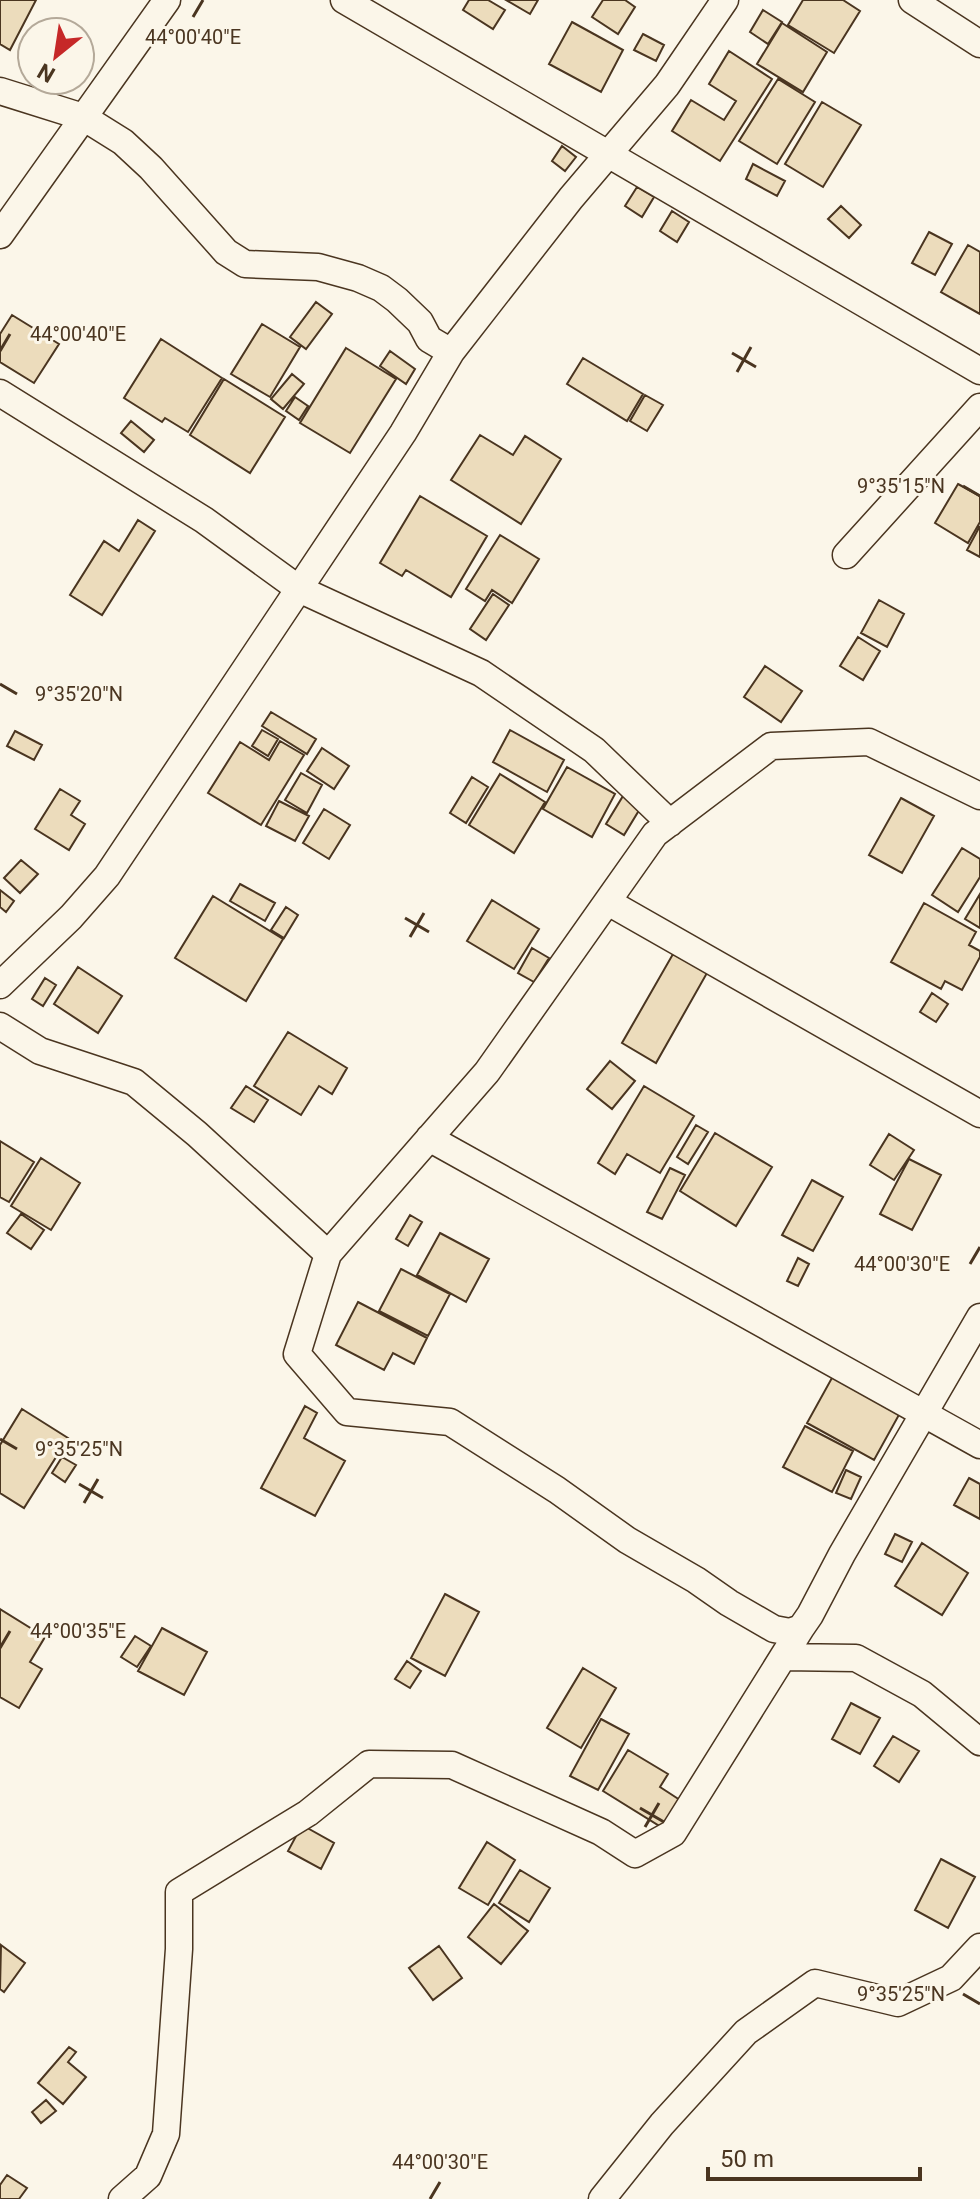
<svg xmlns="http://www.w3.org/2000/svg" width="980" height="2199" font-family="Roboto,sans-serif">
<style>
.building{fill:#ecdcbc;stroke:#4a3520;stroke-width:2}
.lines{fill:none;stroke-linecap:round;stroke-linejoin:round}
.street-casing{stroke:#4a3520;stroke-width:29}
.street{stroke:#fbf6e9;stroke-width:26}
.ticks{fill:none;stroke:#4a3520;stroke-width:3}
.ticks-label{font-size:20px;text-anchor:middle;fill:#4a3520;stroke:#fbf6e9;stroke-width:6;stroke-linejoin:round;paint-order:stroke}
</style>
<rect width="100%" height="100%" fill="#fbf6e9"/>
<path class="building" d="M0 0H36L10 50 0 44Z
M469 0H488L505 10 493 29 463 10Z
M506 0H538L530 14Z
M603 0H625L635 7 618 34 592 17Z
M803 0H843L860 11 834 53 788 25Z
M763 10 782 22 768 44 750 32Z
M572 22 623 50 601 92 549 64Z
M782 23 827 52 803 92 757 64Z
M643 34 664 45 656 61 634 50Z
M729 51 772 79 720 161 672 131 691 100 724 120 736 101 709 84Z
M778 79 815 102 777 164 739 141Z
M822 102 861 125 823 187 785 164Z
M562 146 576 157 565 171 552 161Z
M753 164 785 181 777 196 746 179Z
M637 187 654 197 642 217 625 206Z
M841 206 861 225 849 238 828 219Z
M672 211 689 222 677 242 660 231Z
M929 232 952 244 935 275 912 263Z
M968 245 980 252V314L941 292Z
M316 302 332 314 306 349 290 337Z
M12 315 59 344 34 383 0 362V334Z
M262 324 300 347 270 397 231 374Z
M161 339 222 378 188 432 165 418 162 422 124 398Z
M346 348 396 379 350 453 300 423Z
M390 351 415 369 406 384 380 366Z
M583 358 643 394 627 421 567 384Z
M292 374 304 384 283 409 271 399Z
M224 379 285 417 250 473 190 435Z
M645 395 663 405 647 431 630 421Z
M295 397 308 406 299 420 286 411Z
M131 421 154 440 144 452 121 433Z
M480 435 513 455 525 436 561 459 521 524 451 480Z
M958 484 980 496V522L968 543 935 523Z
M420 496 487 536 451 597 406 570 402 576 380 563Z
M138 520 155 531 102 615 70 595 104 541 119 551Z
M980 526V557L967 550Z
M500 535 539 559 512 603 492 590 485 601 466 589Z
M493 594 509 605 486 640 470 629Z
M879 600 904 614 887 647 861 633Z
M858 637 880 651 863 680 840 666Z
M765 666 802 691 781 722 744 697Z
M271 712 316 739 307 754 262 726Z
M262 730 278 739 268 756 252 746Z
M510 730 564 760 547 792 493 762Z
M15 731 42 745 34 760 7 746Z
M280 741 304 755 261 825 208 793 240 742 269 760Z
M322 748 349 766 334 789 307 771Z
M567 767 615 794 592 837 543 809Z
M301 773 322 785 307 813 285 800Z
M500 774 545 802 514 853 469 825Z
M472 777 488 787 466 823 450 813Z
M60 789 80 801 71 815 85 824 69 850 35 829Z
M623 796 641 807 624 835 606 824Z
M901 798 934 816 902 873 869 855Z
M279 801 309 816 295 841 266 826Z
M324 809 350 825 329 859 303 843Z
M962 848 980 859V877L958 912 932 895Z
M21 860 38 874 20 893 4 878Z
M240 884 275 903 265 921 230 901Z
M0 890 14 901 6 912 0 907Z
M980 894V928L965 919Z
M213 896 283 939 246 1001 175 958Z
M492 900 539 929 514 969 467 941Z
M924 903 976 932 969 945 980 951V957L962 990 945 981 941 989 891 962Z
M286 907 298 915 284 938 271 930Z
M532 948 549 958 534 982 518 973Z
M673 954 707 973 656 1063 622 1043Z
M78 967 122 996 98 1033 54 1004Z
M45 978 56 985 43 1006 32 999Z
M932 993 948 1004 936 1022 920 1012Z
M288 1032 347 1068 332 1094 319 1086 301 1115 254 1086Z
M610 1061 635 1081 612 1109 587 1089Z
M246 1086 268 1100 254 1122 231 1108Z
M644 1086 694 1116 660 1173 627 1154 615 1174 598 1163Z
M696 1125 708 1132 688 1164 677 1157Z
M715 1133 772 1167 736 1226 680 1191Z
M889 1134 914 1150 894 1180 870 1165Z
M0 1141 34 1162 9 1202 0 1197Z
M41 1158 80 1183 51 1230 11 1206Z
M909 1159 941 1175 912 1230 880 1214Z
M670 1168 685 1175 662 1219 647 1212Z
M812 1180 843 1197 813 1251 782 1235Z
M21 1214 44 1230 31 1249 7 1233Z
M410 1215 422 1222 408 1246 396 1239Z
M440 1233 489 1259 466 1302 417 1275Z
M798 1258 809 1264 798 1286 787 1281Z
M401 1269 450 1294 428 1336 379 1311Z
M358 1302 427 1338 414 1364 393 1353 384 1370 336 1345Z
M833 1376 900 1413 874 1460 807 1423Z
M305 1406 317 1413 304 1438 345 1461 315 1516 261 1488Z
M22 1409 68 1438 24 1508 0 1493V1445Z
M805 1426 853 1451 832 1492 783 1467Z
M62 1457 76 1465 65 1482 52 1473Z
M846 1470 861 1477 851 1499 836 1493Z
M969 1478 980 1484V1519L954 1505Z
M895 1534 912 1542 902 1562 885 1554Z
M922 1543 968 1573 942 1615 895 1586Z
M445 1594 479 1612 445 1676 411 1658Z
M0 1609 45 1637 30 1662 42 1669 19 1708 0 1697Z
M162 1628 207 1652 184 1695 138 1671Z
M135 1636 151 1646 137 1667 121 1657Z
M407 1661 421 1671 410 1688 395 1679Z
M583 1668 616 1688 581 1748 547 1728Z
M851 1703 880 1718 860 1754 832 1739Z
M601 1719 629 1734 598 1790 570 1776Z
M893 1736 919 1751 899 1782 874 1766Z
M628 1750 668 1774 660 1787 683 1802 666 1830 603 1791Z
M302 1825 334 1843 321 1869 288 1851Z
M487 1842 515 1860 488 1905 459 1888Z
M941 1859 975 1877 948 1928 915 1910Z
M520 1870 550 1888 529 1922 499 1903Z
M494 1904 528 1931 501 1964 468 1937Z
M1 1945 25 1963 4 1992 0 1989Z
M439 1946 462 1978 433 2000 409 1968Z
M69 2047 76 2052 68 2062 86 2077 63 2104 38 2083Z
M46 2100 56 2111 41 2123 32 2112Z
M7 2175 27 2188 19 2199H0V2185Z"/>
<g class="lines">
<g class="street-casing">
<path id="street" d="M344 0 980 371
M912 0 980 44
M0 91 83 117 123 142 151 168 226 252 245 264 318 267 358 278 381 288 397 300 420 322 429 339 451 352
M0 235 167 0
M0 393 204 520 299 589 481 673 594 750 670 823
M846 555 980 407
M980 796 869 742 771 746 655 834 487 1072 328 1254 297 1354 347 1412 450 1422 557 1490 627 1540 696 1580 729 1603 774 1629 790 1632 801 1628 810 1615 842 1554 980 1317
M608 902 980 1114
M0 985 71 917 107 876 403 433 451 352 571 198 667 85 725 0
M0 1026 40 1051 134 1082 197 1134 328 1254
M429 1138 980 1445
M783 1657 856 1658 922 1694 980 1742
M122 2199 148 2176 166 2134 179 1949V1892L308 1813 369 1764 452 1765 601 1832 635 1854 673 1833 801 1628
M602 2199 662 2124 746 2032 815 1983 898 2003 951 1978 980 1947"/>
</g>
<use href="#street" class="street"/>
</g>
<path class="ticks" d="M193 17 203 0M0 351 10 334M732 353 756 367M737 372 751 347M963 486 980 496M0 684 17 694M405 918 429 932M410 937 424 913M970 1264 980 1247M0 1439 17 1449M79 1484 103 1498M84 1503 98 1479M0 1648 10 1631M640 1808 664 1822M645 1827 659 1803M963 1994 980 2004M430 2199 440 2182"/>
<g class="ticks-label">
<text x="193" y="44">44°00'40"E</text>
<text x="78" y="341">44°00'40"E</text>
<text x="901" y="493">9°35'15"N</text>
<text x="79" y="701">9°35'20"N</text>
<text x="902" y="1271">44°00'30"E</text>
<text x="79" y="1456">9°35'25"N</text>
<text x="78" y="1638">44°00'35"E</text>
<text x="901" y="2001">9°35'25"N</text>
<text x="440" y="2169">44°00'30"E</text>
</g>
<g transform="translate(56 56) rotate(210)"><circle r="38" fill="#fbf6e9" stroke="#b4a999" stroke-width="2"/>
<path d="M0-6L14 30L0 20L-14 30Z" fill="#c62828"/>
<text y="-12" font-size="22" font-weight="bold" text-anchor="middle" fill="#4a3520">N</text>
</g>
<path d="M708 2167v12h212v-12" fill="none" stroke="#4a3520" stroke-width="4"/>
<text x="720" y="2167" font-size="24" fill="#4a3520" stroke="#fbf6e9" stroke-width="6" paint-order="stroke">50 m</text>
</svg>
